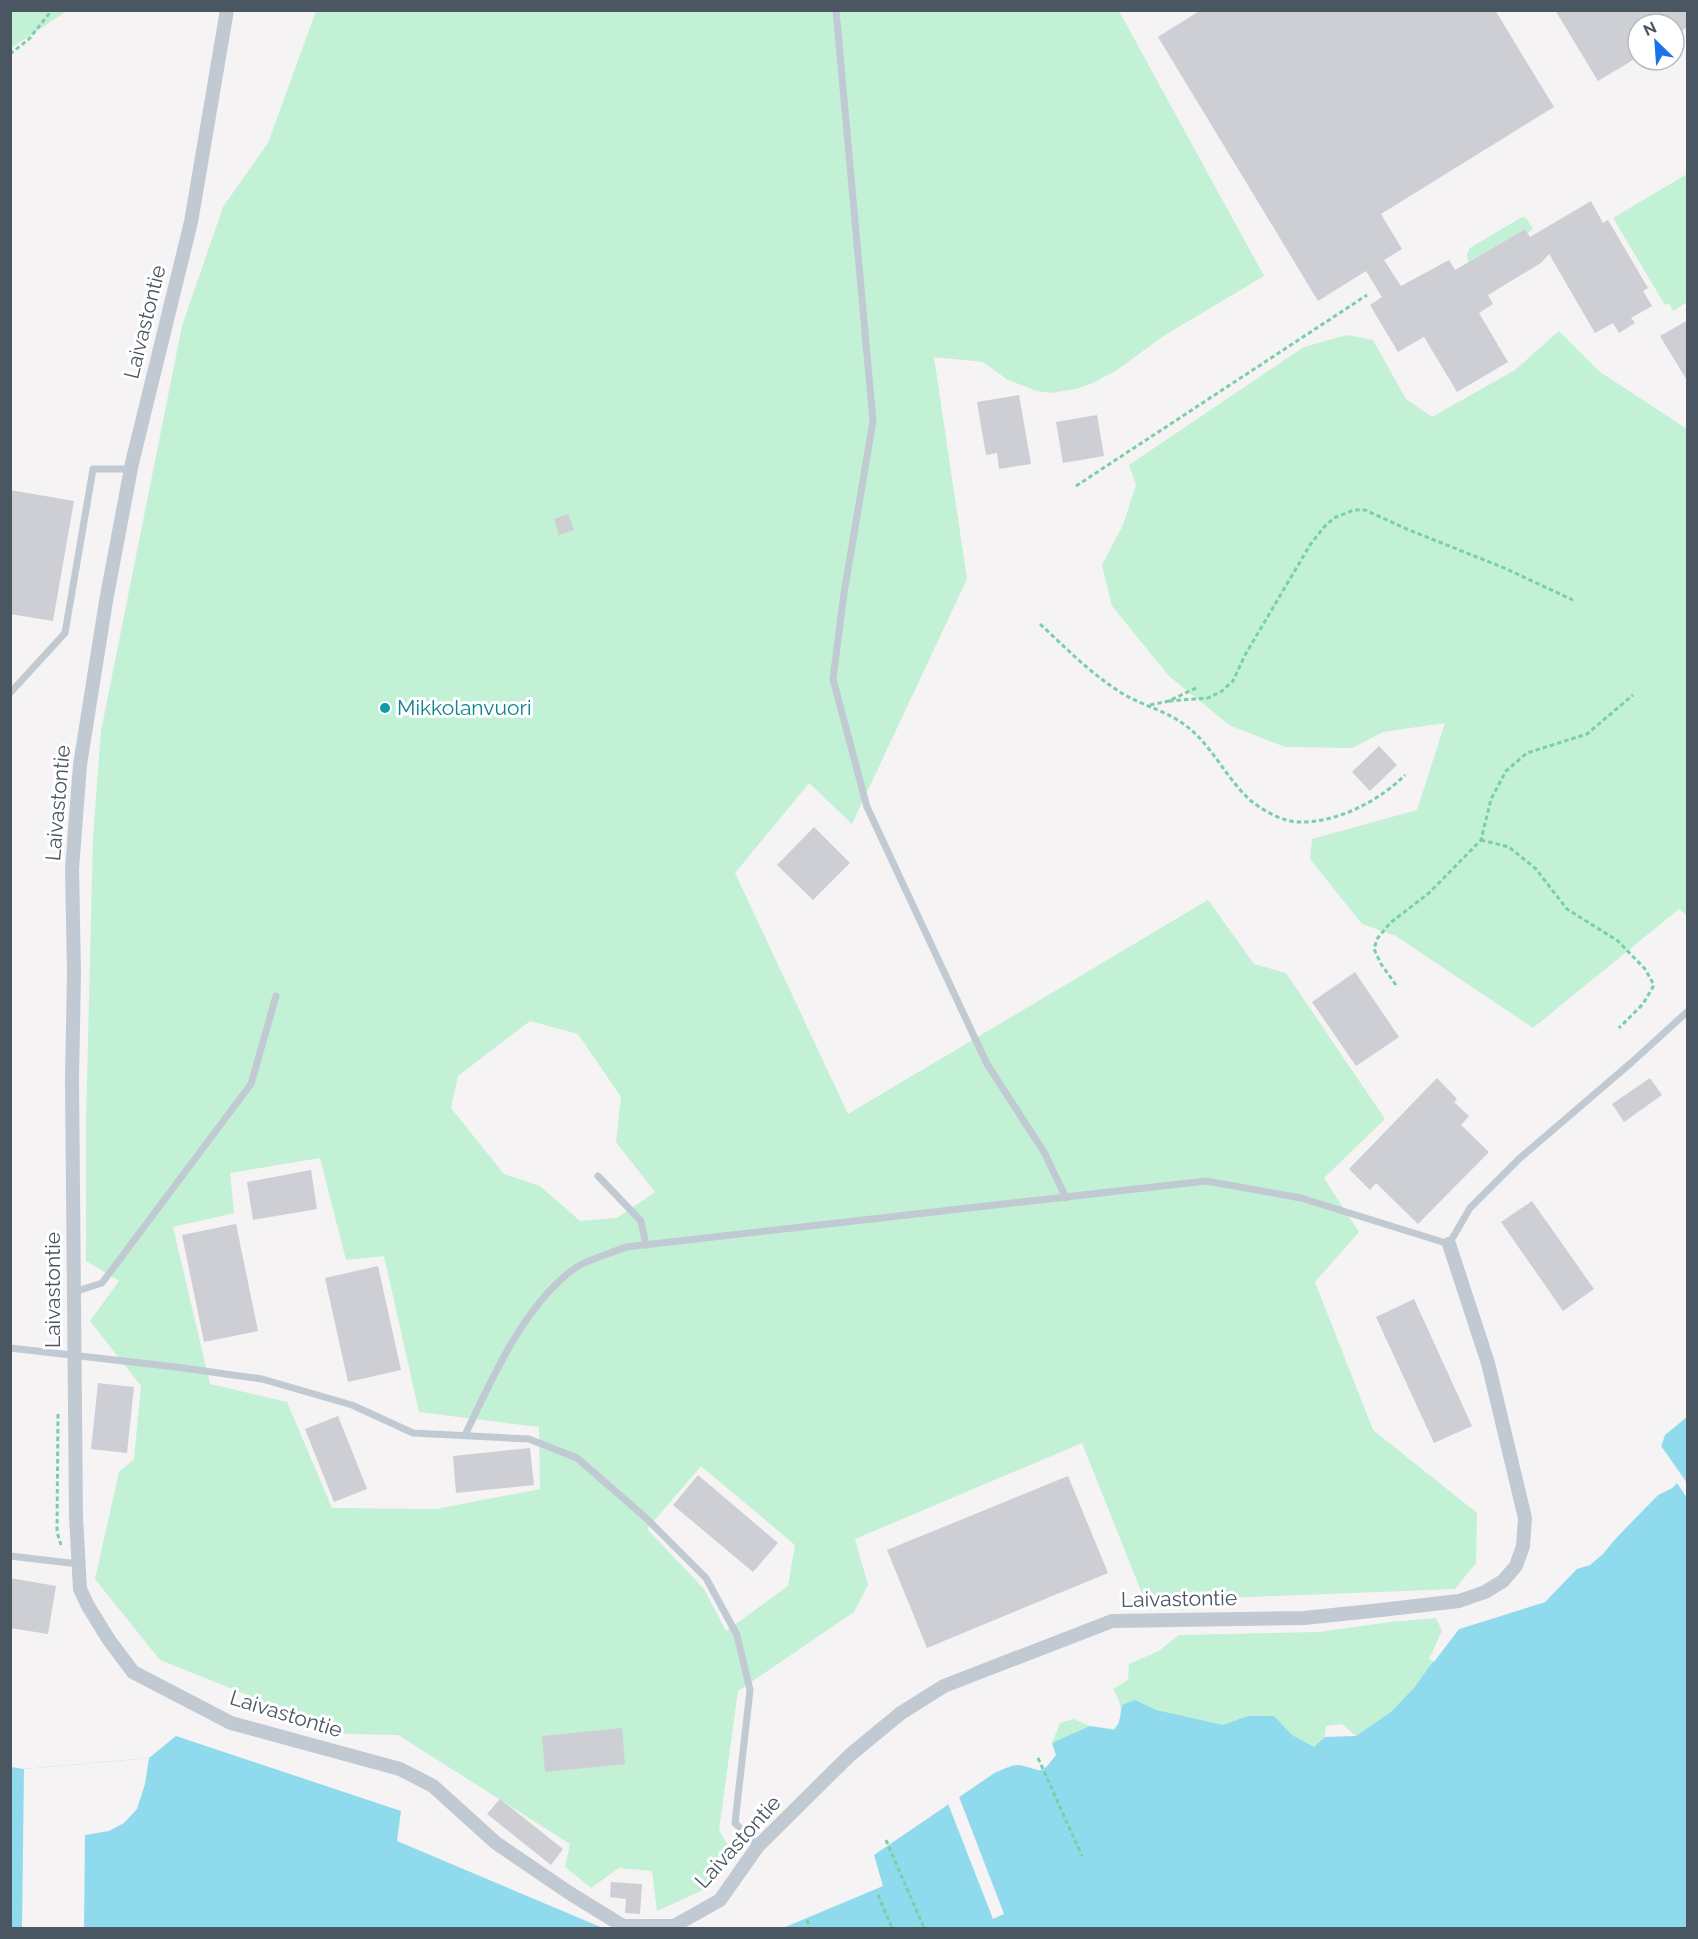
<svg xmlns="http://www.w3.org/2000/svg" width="1698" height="1939" font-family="Raleway,sans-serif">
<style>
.green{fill:#c3f1d5;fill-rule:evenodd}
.water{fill:#90daee}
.pier{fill:#f5f3f3}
.building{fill:#cdcfd5}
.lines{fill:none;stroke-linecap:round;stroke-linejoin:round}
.path{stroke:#7ad0a6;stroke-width:3;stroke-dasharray:4.5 3;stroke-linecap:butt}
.service{stroke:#c1cad2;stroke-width:7}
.minor{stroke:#c1cad2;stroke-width:14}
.culture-dot{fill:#0f9aa8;stroke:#fff;stroke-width:2}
.labels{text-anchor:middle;stroke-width:6;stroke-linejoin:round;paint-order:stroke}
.street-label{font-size:21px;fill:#4a5661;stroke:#fff}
.culture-label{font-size:21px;fill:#0d838f;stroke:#fff;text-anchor:start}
</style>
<rect width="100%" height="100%" fill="#f5f3f3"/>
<path class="green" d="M11 10H67V11L11 48Z
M316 11H1119L1264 276 1162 337 1117 370 1093 383 1076 389 1051 393 1037 391 1008 380 983 362 934 357 967 579 852 824 809 783 735 873 848 1114 1208 900 1254 964 1286 973 1385 1119 1324 1178 1359 1232 1315 1282 1373 1430 1477 1513 1476 1563 1455 1589 1145 1601 1082 1443 855 1539 868 1585 854 1612 738 1691 719 1830 733 1854 703 1890 657 1911 652 1871 619 1868 591 1888 565 1867 570 1844 398 1735 346 1734 160 1660 95 1579 119 1472 134 1459 141 1386 90 1321 119 1281 86 1261V1122L93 837 101 731 182 326 223 207 268 143ZM530 1021 578 1034 621 1097 616 1142 655 1192 617 1218 580 1221 540 1186 504 1174 451 1108 458 1076ZM320 1158 346 1260 384 1256 419 1412 539 1427 540 1489 436 1509 332 1508 287 1402 210 1384 173 1227 234 1213 230 1173ZM701 1466 795 1545 788 1586 726 1631 704 1589 647 1529Z
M1687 174V302L1673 311 1669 303 1665 305 1613 218Z
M1522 217 1526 218 1533 229 1528 233 1525 229 1468 262 1467 254 1470 248Z
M1559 331 1600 372 1687 429 1688 916 1679 909 1533 1028 1396 936 1362 924 1310 859 1312 839 1417 810 1445 723 1383 732 1352 748 1285 747 1229 725 1169 676 1112 606 1102 565 1123 525 1136 485 1129 465 1304 347 1347 335 1373 340 1406 399 1432 417 1515 370Z
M1639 1549 1371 1768 1356 1736 1342 1724 1326 1726 1323 1748 1067 1783 1018 1765 1040 1771 1047 1767 1056 1755 1052 1743 1060 1723 1074 1719 1090 1726 1114 1729C1126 1714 1121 1704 1113 1689L1128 1680 1129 1664 1159 1651 1179 1635 1319 1632 1390 1622 1436 1618 1442 1631 1429 1659 1434 1661 1459 1629 1545 1602 1577 1569 1603 1554Z"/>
<path class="water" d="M1687 1417V1928H783L883 1886 874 1855 996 1772C1003 1770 1012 1764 1019 1765 1042 1769 1039 1778 1056 1755L1052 1743 1090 1726 1114 1730 1119 1723 1122 1705 1135 1700 1156 1710 1223 1725 1248 1716H1274L1292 1735 1314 1747 1325 1737 1356 1736 1391 1712 1414 1688 1449 1639 1459 1629 1545 1602 1577 1569 1590 1565 1658 1495 1672 1488 1678 1482 1660 1450 1665 1435Z
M176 1736 401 1811 397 1841 603 1928H11V1767L24 1769 149 1758Z"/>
<path class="pier" d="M1659 1443 1687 1483V1498L1677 1483 1672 1488 1658 1495 1630 1521 1603 1554 1590 1565 1576 1569 1545 1602 1459 1629 1434 1662 1431 1660 1447 1638 1457 1627 1543 1599 1575 1567 1589 1562 1601 1552 1628 1519 1656 1493 1670 1486 1675 1481 1672 1472 1657 1451Z
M149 1758 145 1784 137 1809 124 1823 109 1831 85 1835 84 1928H22L24 1769Z
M958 1794 1004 1914 993 1919 947 1801Z"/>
<path class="building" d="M1201 10H1495L1554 107 1381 214 1402 249 1384 260 1401 286 1449 260 1455 270 1525 229 1530 237 1591 201 1603 223 1608 220 1648 288 1643 291 1652 306 1631 318 1635 323 1619 333 1613 323 1595 333 1549 254 1541 263 1488 295 1493 304 1479 313 1508 362 1457 392 1424 337 1398 352 1370 305 1382 297 1366 271 1318 301 1158 37Z
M1555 10H1688V27L1674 35V24H1638V57L1598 81Z
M1688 320V382L1660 336Z
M1019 395 1031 464 999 469 997 453 986 455 977 402Z
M1097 415 1104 456 1063 463 1056 422Z
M10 490 74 501 53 621 10 614Z
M568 514 574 530 559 535 554 519Z
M1379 746 1397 765 1370 791 1352 772Z
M814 827 850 863 813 900 777 865Z
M1355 972 1399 1037 1356 1066 1312 1002Z
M1437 1078 1457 1099 1454 1102 1469 1116 1461 1125 1489 1152 1418 1224 1376 1183 1370 1190 1349 1169Z
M1650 1078 1662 1095 1624 1122 1612 1104Z
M311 1170 317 1209 253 1220 247 1182Z
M1532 1201 1594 1289 1563 1311 1501 1222Z
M236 1224 258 1331 204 1342 182 1235Z
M378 1266 401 1370 348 1382 325 1278Z
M1414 1299 1472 1426 1434 1443 1376 1317Z
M98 1383 134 1387 127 1453 91 1449Z
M338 1416 367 1489 334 1502 305 1429Z
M530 1448 534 1485 456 1493 453 1456Z
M698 1475 778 1543 753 1572 673 1505Z
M1068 1476 1108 1573 927 1648 887 1550Z
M10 1578 56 1586 48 1634 10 1628Z
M622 1728 625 1764 545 1772 542 1736Z
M500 1799 563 1849 551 1865 487 1814Z
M611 1882 642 1884 640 1914 625 1913 626 1899 610 1897Z"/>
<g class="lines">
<path class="path" d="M10 54 29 39 52 10
M1076 486 1367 295
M1040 624C1066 648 1090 673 1120 692 1140 705 1165 710 1185 725 1212 745 1225 777 1250 800 1262 810 1283 822 1299 822 1337 823 1379 801 1405 775
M1169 701 1208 698 1222 691 1233 681 1245 655 1310 545 1324 527 1334 518 1354 510H1365L1409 530 1502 567 1573 600
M1150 705 1169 701 1196 688
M1481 840 1509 847 1535 868 1567 909 1618 941 1645 969 1654 985 1643 1004 1619 1028
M1396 985 1381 964 1374 949 1377 939 1390 923 1429 893 1481 840 1491 799 1506 771 1527 753 1587 734 1633 695
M58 1414 57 1532 61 1545
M1038 1758 1082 1856
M886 1840 924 1928
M878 1895 892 1928
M807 1920 810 1928"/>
<path class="service" d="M836 10 873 421 844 593 833 679 867 807 987 1064 1044 1152 1066 1198
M10 693 65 633 93 469H131
M598 1176 641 1221 646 1245
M74 1292 102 1283 251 1084 276 996
M10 1348 176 1367 262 1379 352 1405 413 1433 529 1439 577 1458 646 1518 706 1578 737 1635 750 1690 735 1823 758 1846
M465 1435C492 1379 523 1306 575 1268 586 1260 612 1253 626 1247L1206 1181 1301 1198 1449 1244 1470 1208 1520 1158 1632 1062 1688 1011
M10 1556 79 1564"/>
<path class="minor" d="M227 10 191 222 132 463 106 601 80 765 72 869 74 972 72 1080 76 1516 80 1589 88 1606 109 1640 133 1672 231 1723 400 1769 433 1786 496 1843 571 1894 623 1926H674L720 1900 758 1846 850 1755 901 1713 944 1686 1112 1621 1304 1618 1381 1610 1459 1601 1485 1592 1503 1581 1516 1566 1523 1546 1525 1518 1488 1363 1449 1244"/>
</g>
<circle class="culture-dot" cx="385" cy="708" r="6"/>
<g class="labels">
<g class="street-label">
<text transform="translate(145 322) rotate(-76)" y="7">Laivastontie</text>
<text transform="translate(58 803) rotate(-85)" y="7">Laivastontie</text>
<text transform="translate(53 1290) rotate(-90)" y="7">Laivastontie</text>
<text transform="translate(1179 1599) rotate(-1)" y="7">Laivastontie</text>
<text transform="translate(286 1714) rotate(17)" y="7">Laivastontie</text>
<text transform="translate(738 1842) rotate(-48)" y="7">Laivastontie</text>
</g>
<g class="culture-label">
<text x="397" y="715">Mikkolanvuori</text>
</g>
</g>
<rect width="1698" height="1939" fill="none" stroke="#4a5661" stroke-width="24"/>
<g transform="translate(1656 42) rotate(335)"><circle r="28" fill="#ffffff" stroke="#b7bbc0" stroke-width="1.5"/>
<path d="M0-4.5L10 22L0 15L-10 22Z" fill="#1a73e8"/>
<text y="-9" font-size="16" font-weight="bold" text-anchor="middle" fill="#4a5661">N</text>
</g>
</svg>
